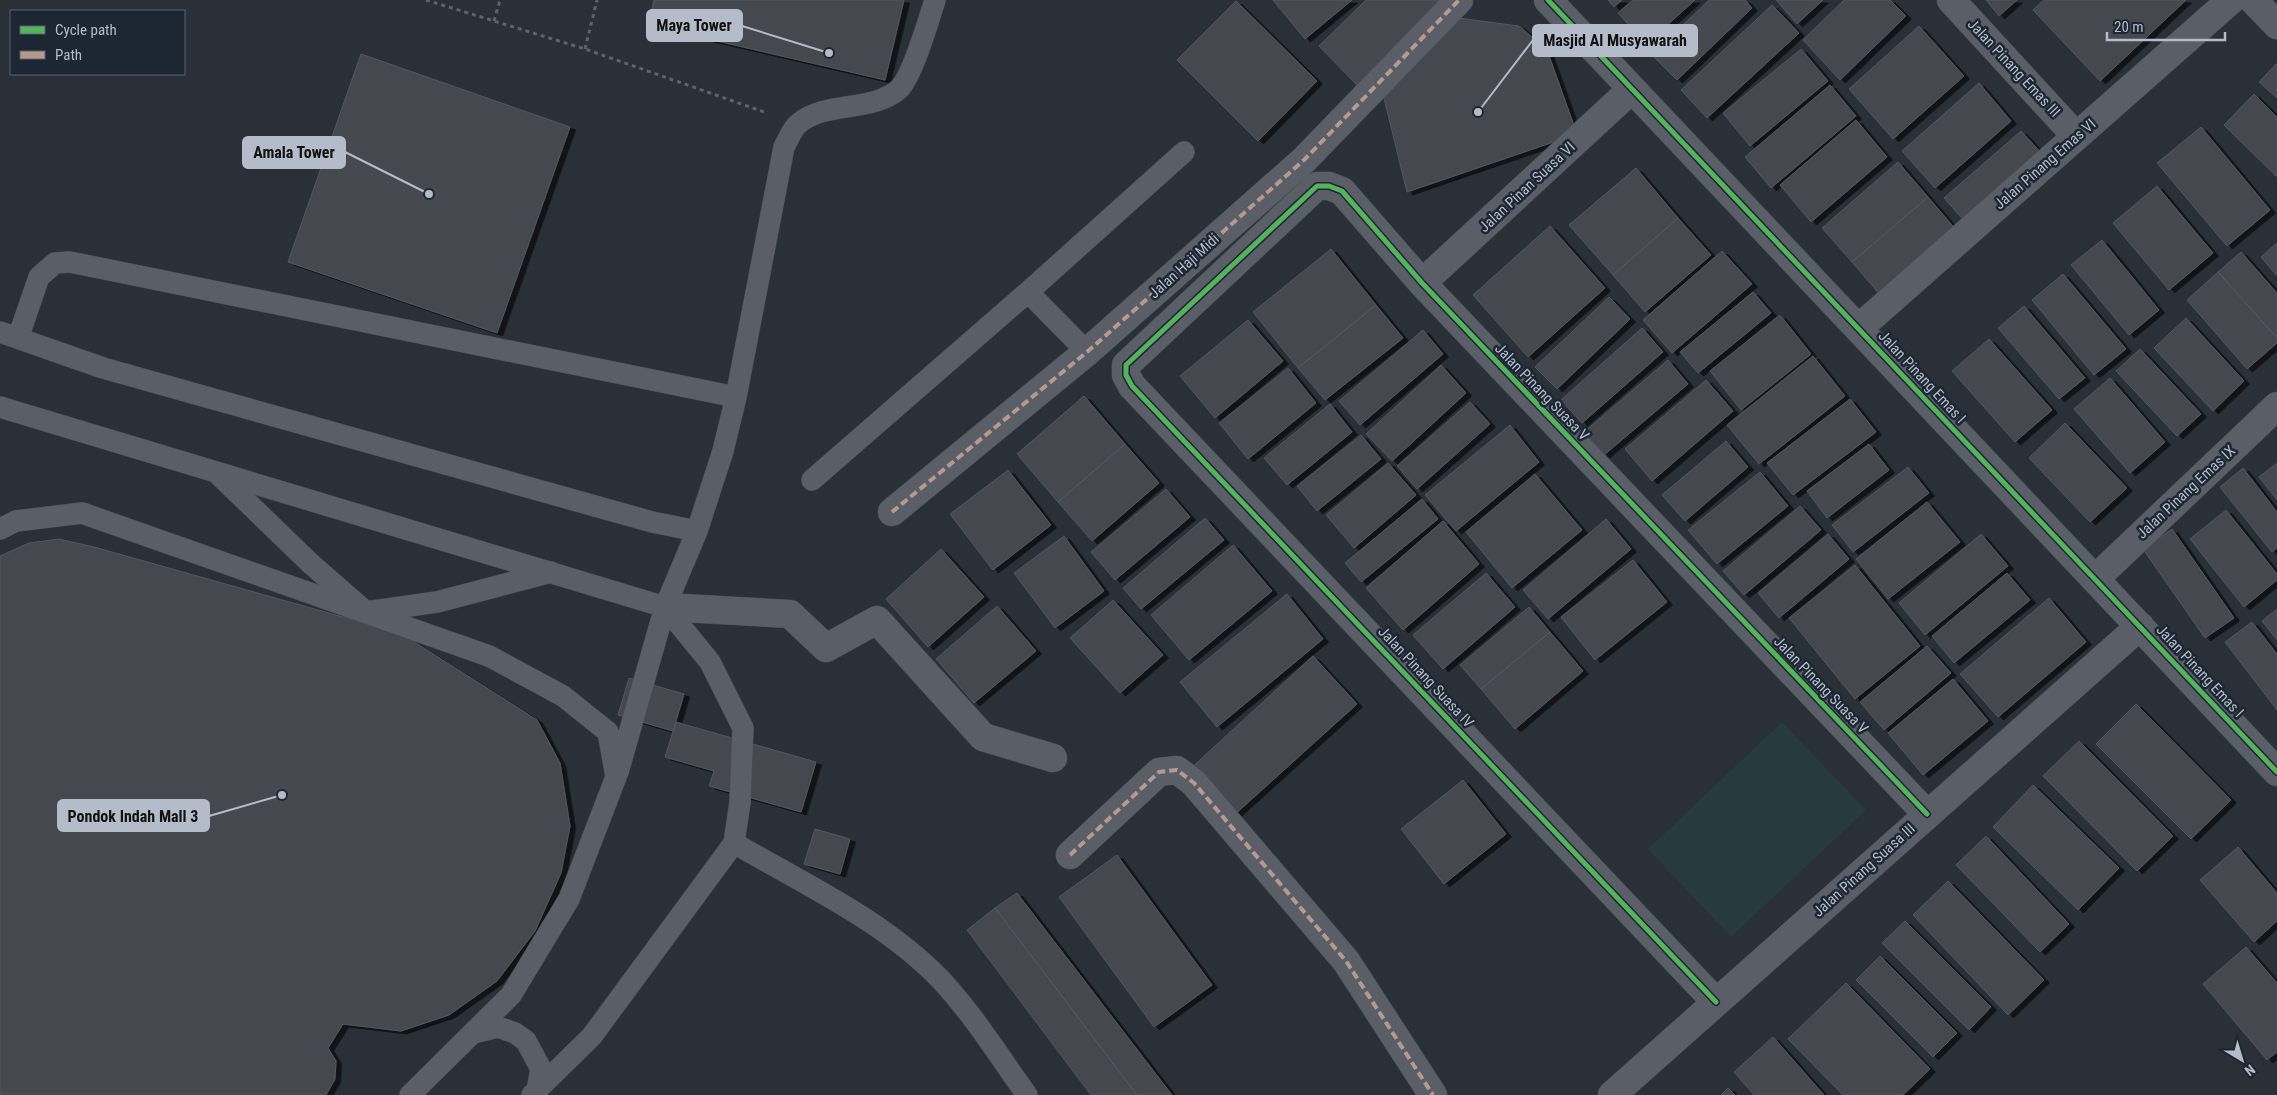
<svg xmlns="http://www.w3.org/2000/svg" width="2277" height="1095" font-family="'Roboto Condensed',sans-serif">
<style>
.green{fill:#273a3e}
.building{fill:#444950;stroke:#52575f;filter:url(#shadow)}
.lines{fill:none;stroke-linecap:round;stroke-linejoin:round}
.service-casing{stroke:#484c53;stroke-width:22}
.minor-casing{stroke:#484c53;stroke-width:29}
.path{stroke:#5d636a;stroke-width:3;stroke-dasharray:4 4;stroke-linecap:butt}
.service{stroke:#5a5e66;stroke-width:21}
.minor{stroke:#5a5e66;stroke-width:28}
.quiet{stroke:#b69a8f;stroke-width:4;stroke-dasharray:8 4;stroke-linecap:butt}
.cycleway-casing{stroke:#1d2633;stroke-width:8}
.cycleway{stroke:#56b35d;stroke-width:5}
.labels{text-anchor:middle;stroke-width:5;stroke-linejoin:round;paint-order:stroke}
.street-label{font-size:15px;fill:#b4bcc9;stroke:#1d2633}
.leader{fill:none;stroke:#b4bcc9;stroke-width:2}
.callout-dot{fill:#b4bcc9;stroke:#1d2633;stroke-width:2}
.callout{fill:#b4bcc9;stroke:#b4bcc9;stroke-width:2}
.callout-label{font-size:16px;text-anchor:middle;font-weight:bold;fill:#111}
</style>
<defs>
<filter id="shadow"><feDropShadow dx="5.5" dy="3" stdDeviation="0" flood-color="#0009"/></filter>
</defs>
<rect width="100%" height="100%" fill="#2a3038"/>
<path class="green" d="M1782 722 1866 810 1731 937 1648 849Z"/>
<path class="building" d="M654 0H904L885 80 648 25Z
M1273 0H1352L1305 39Z
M1366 0H1445L1357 85 1319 46Z
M1608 0H1622L1614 7Z
M1633 0H1695L1646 44 1618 13Z
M1709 0H1745L1752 8 1677 80 1652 55Z
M1776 0H1823L1797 24Z
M1844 0H1890L1906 16 1840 80 1803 40Z
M1986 0H2017L1999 16Z
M2044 0H2186L2100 81 2033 10Z
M1236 1 1317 81 1258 141 1177 60Z
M1772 5 1799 33 1707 118 1681 90Z
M1458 18 1519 26 1547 50 1577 134 1407 192 1382 90Z
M1919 26 1964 76 1893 139 1849 89Z
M1801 49 1828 81 1750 146 1723 113Z
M361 54 570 127 497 333 288 262Z
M2277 63V98L2259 82Z
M1979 83 2011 121 1935 188 1902 151Z
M1830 85 1856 116 1771 188 1745 157Z
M2254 94 2277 117V177L2224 125Z
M1856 120 1887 157 1811 222 1780 185Z
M2201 127 2270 210 2227 246 2157 163Z
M2021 131 2044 156 1966 223 1944 198Z
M1898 162 1928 197 1852 262 1822 228Z
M1636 168 1678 218 1613 275 1569 225Z
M2157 186 2213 253 2169 290 2113 223Z
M1928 197 1957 231 1881 296 1852 262Z
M1678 218 1711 255 1645 312 1613 275Z
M1550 226 1605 288 1528 357 1473 295Z
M2102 240 2159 310 2129 335 2071 265Z
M2277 243V276L2261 257Z
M1331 249 1376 305 1298 368 1253 312Z
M1722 251 1752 284 1672 353 1643 320Z
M2241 252 2277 293V338L2218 272Z
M2218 272 2277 338V343L2247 369 2187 300Z
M2063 274 2126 349 2094 375 2032 300Z
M1753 292 1771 313 1698 373 1680 352Z
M1609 297 1630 319 1557 389 1535 367Z
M1376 305 1403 338 1325 400 1298 368Z
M2024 306 2085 378 2059 399 1998 328Z
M1780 315 1811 354 1741 410 1710 371Z
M2186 318 2244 381 2213 411 2154 348Z
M1248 320 1283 361 1215 418 1180 376Z
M1642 328 1663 352 1582 423 1561 400Z
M1423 330 1443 354 1360 425 1339 401Z
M1989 339 2052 410 2015 442 1952 371Z
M2140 349 2201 414 2177 436 2116 371Z
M1813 356 1845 396 1759 464 1727 425Z
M1668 360 1688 384 1604 455 1584 432Z
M1441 365 1466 393 1392 461 1366 434Z
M1288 368 1316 403 1248 459 1219 423Z
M2110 378 2165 442 2130 473 2074 409Z
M1706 380 1733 411 1652 481 1625 449Z
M1084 396 1125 444 1058 502 1017 454Z
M1850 399 1876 432 1793 495 1767 463Z
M1470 402 1490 424 1417 489 1397 466Z
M1330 404 1352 432 1287 485 1264 458Z
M2065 423 2127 488 2090 522 2029 458Z
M1510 425 1539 462 1456 531 1425 495Z
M1361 435 1381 459 1317 511 1297 486Z
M1726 441 1748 467 1685 521 1662 495Z
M1125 444 1159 483 1092 541 1058 502Z
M1869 444 1889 470 1827 518 1807 491Z
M1388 463 1416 495 1354 548 1326 515Z
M2277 463V500L2259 477Z
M1908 467 1929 493 1853 552 1832 525Z
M2243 468 2277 512V548L2272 552 2220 487Z
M1008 470 1051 525 993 570 950 514Z
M1760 472 1788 506 1717 564 1688 530Z
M1535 474 1582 530 1512 588 1466 532Z
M1166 489 1190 517 1115 580 1091 552Z
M1422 499 1438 519 1361 582 1345 563Z
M1927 502 1960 542 1888 599 1856 559Z
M1800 506 1821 530 1744 595 1723 571Z
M2226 510 2277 574V580L2244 607 2190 539Z
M1205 518 1224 540 1141 609 1123 588Z
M1606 519 1631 549 1548 619 1523 590Z
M1443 521 1479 564 1403 630 1366 588Z
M2172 529 2234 618 2205 638 2143 549Z
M1828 534 1849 559 1779 618 1758 593Z
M1981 534 2008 566 1925 635 1899 603Z
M1064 536 1104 591 1055 628 1014 573Z
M59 539 94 547 400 633 537 720 560 763 570 826 561 873 535 931 497 981 449 1015 401 1031 343 1024 328 1048 336 1061 335 1079 326 1095H0V556L29 543Z
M1233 545 1272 591 1189 660 1151 615Z
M941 549 984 597 928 647 886 599Z
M1633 560 1667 602 1595 660 1561 617Z
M1855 565 1920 646 1855 699 1789 618Z
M1486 573 1515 607 1443 669 1413 635Z
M2007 573 2030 600 1954 663 1932 636Z
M1287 594 1323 639 1217 727 1180 682Z
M2049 598 2086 642 1998 717 1960 674Z
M1113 600 1163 655 1120 693 1070 638Z
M997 606 1036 651 974 703 936 659Z
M1529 607 1550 632 1481 689 1460 665Z
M2277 609V640L2262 621Z
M2252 622 2277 654V710L2225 642Z
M1550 632 1583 671 1515 729 1481 689Z
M1927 646 1951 673 1884 730 1860 702Z
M1313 656 1357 704 1232 817 1189 770Z
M629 678 684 694 673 731 618 715Z
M1953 679 1988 721 1923 775 1888 733Z
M2136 704 2231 800 2191 839 2096 744Z
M676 722 816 762 801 812 709 786 714 771 665 757Z
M2079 741 2173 836 2137 871 2043 776Z
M1463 780 1506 834 1444 884 1401 829Z
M2033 785 2119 868 2078 910 1993 827Z
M815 829 850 839 840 874 804 864Z
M1986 836 2069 924 2040 952 1956 865Z
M2238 847 2277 893V921L2254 942 2200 880Z
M1117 855 1212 985 1154 1027 1059 897Z
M1948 881 2044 980 2008 1015 1913 915Z
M1017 893 1172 1095H1137L995 908Z
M995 908 1137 1095H1091L967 930Z
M1905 921 1991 1007 1969 1030 1882 943Z
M2246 947 2277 983V1052L2267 1060 2203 984Z
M1880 956 1957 1033 1933 1057 1856 980Z
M1846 983 1930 1069 1903 1095H1843L1788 1039Z
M1773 1037 1824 1095H1754L1734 1072Z
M1728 1088 1735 1095H1721Z"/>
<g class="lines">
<g class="service-casing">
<path id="service" d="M1028 292 1087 352
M0 332 103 368 652 522 697 531
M18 338 39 277 55 263 70 262 736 397 784 147C788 140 792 129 798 124 826 100 872 113 899 89 912 77 929 19 935 0
M0 407 665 607 710 662 743 728 740 802 734 843 592 1036 532 1095
M220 476 310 563 366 612 437 602 551 572
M812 480 1028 292 1184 152
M0 529 16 521 82 513 489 656 563 696 608 732 616 777 569 899 511 995 410 1095
M618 772 665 607 697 531 723 451 736 397
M734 843C804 884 883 920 940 979 973 1014 999 1056 1027 1095
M473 1033 498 1027 515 1033 526 1041 541 1069 537 1090"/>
</g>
<g class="minor-casing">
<path id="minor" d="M1548 0 2277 772
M1951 0 2076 136
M2253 0 2277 25
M1422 283 1632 89
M1859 328 2231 0
M892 512 1087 352 1304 160 1459 0
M2095 579 2277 406
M665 607 790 614 826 648 877 620 983 737 1053 758
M1070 855 1159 772 1177 770 1194 783 1346 961 1433 1095
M1716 1002 1132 386 1126 375V365L1317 186H1329L1342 191 1422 283 1927 814
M1612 1095 2140 626"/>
</g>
<path class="path" d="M426 0 585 49 767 113
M494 21 500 0
M585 49 597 0"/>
<use href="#service" class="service"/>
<use href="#minor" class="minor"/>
<path class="quiet" d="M892 512 1087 352 1304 160 1459 0
M1070 855 1159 772 1177 770 1194 783 1346 961 1433 1095"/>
<g class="cycleway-casing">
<path id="cycleway" d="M1548 0 2277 772
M1716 1002 1132 386 1126 375V365L1317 186H1329L1342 191 1422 283 1927 814"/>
</g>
<use href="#cycleway" class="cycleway"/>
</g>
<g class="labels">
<g class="street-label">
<text transform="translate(2014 68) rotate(47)" y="5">Jalan Pinang Emas III</text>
<text transform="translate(2045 164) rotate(-41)" y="5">Jalan Pinang Emas VI</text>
<text transform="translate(1527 187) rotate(-43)" y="5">Jalan Pinan Suasa VI</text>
<text transform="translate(1184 266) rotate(-42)" y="5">Jalan Haji Midi</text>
<text transform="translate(1922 377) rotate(47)" y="5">Jalan Pinang Emas I</text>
<text transform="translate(1542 392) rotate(46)" y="5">Jalan Pinang Suasa V</text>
<text transform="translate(2186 492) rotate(-43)" y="5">Jalan Pinang Emas IX</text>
<text transform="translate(2200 671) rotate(47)" y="5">Jalan Pinang Emas I</text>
<text transform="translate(1426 677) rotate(47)" y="5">Jalan Pinang Suasa IV</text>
<text transform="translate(1821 685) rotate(46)" y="5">Jalan Pinang Suasa V</text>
<text transform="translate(1864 870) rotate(-42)" y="5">Jalan Pinang Suasa III</text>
</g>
</g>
<path class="leader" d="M829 53L742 26M1478 112L1533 40M429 194L345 152M282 795L209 816"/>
<g class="callout-dot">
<circle cx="829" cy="53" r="5"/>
<circle cx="1478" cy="112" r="5"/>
<circle cx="429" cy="194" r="5"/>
<circle cx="282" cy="795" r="5"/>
</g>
<g class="callout">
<rect x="647" y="10" width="95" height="31" rx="5"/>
<rect x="1533" y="25" width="164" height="31" rx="5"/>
<rect x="243" y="137" width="102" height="31" rx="5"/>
<rect x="58" y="800" width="151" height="31" rx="5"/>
</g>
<g class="callout-label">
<text x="694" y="31">Maya Tower</text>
<text x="1615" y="46">Masjid Al Musyawarah</text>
<text x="294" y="158">Amala Tower</text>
<text x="133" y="822">Pondok Indah Mall 3</text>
</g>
<rect x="10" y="10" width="175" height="65" fill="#1d2633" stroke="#59626f"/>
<rect x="20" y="26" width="25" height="8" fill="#56b35d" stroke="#59626f"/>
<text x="55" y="35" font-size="15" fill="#b4bcc9">Cycle path</text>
<rect x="20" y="51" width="25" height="8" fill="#b69a8f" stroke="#59626f"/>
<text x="55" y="60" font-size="15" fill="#b4bcc9">Path</text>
<g transform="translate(2242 1060) rotate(142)" stroke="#1d2633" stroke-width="4" paint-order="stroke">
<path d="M0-4L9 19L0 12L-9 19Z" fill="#b4bcc9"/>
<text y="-8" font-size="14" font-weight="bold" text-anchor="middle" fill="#b4bcc9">N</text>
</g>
<path d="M2107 32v8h118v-8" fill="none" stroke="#b4bcc9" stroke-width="2.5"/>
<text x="2114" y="32" font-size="15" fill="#b4bcc9" stroke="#1d2633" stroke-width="4" paint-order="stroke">20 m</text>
</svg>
